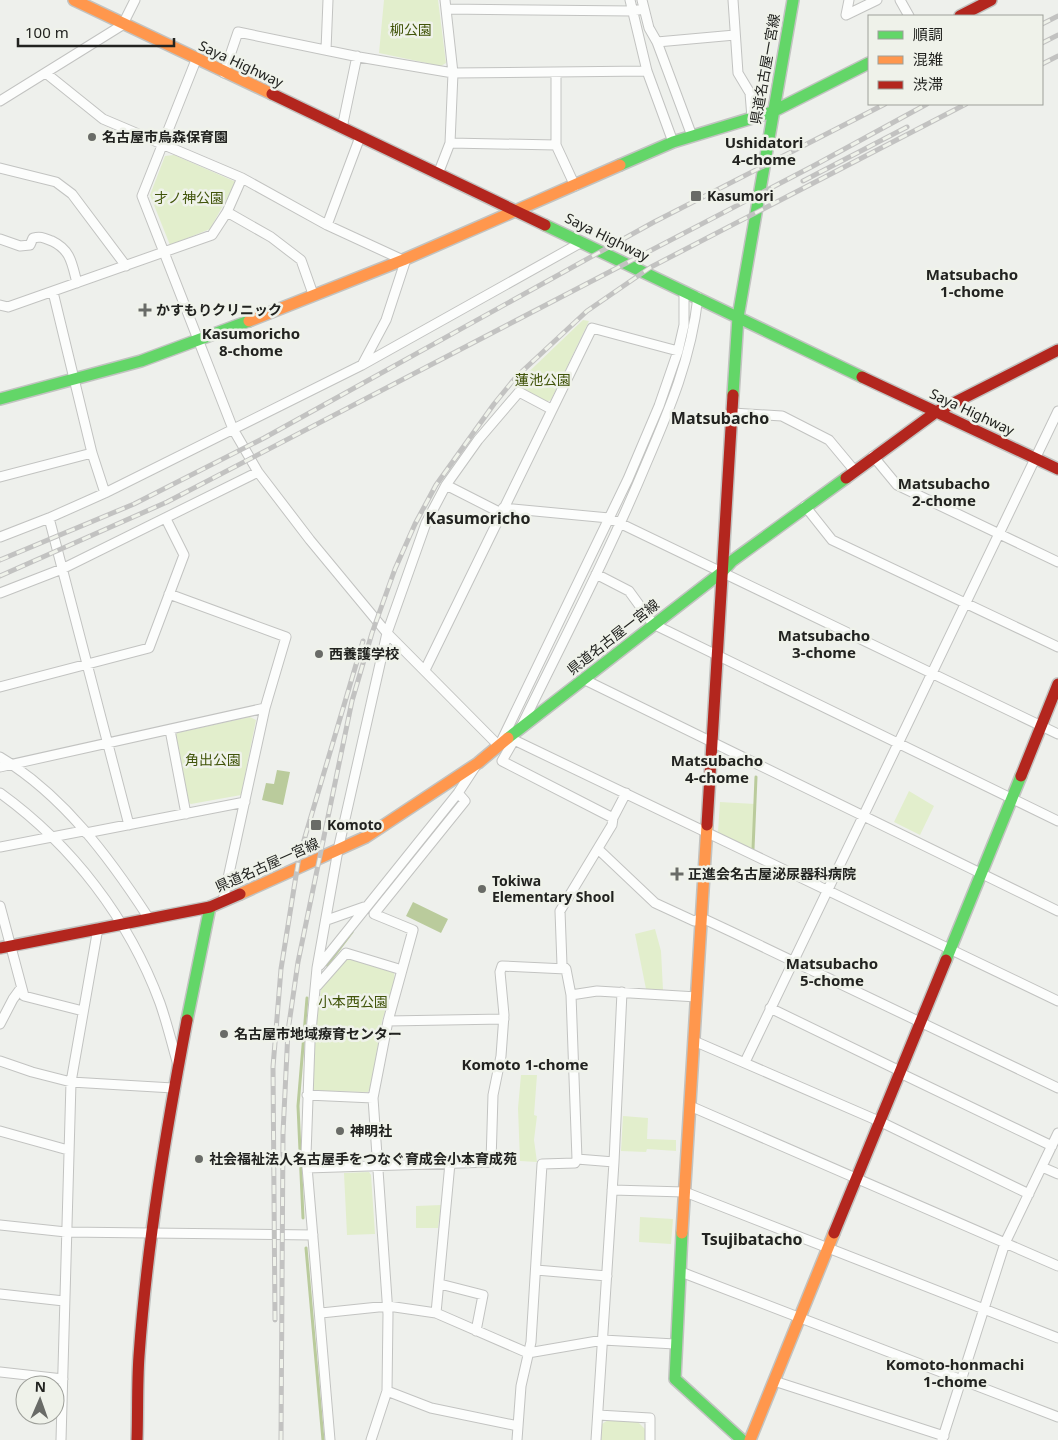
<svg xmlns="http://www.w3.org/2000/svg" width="1058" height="1440" font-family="'Noto Sans','Noto Sans JP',sans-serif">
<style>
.green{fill:#e2eecc}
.water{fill:#bacb9c}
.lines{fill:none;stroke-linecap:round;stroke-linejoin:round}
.stream{stroke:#bacb9c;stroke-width:3}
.street-casing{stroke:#c2c3c1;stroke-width:11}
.fast-casing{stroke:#c2c3c1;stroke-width:14}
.slow-casing{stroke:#c2c3c1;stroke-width:14}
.jam-casing{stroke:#c2c3c1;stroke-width:14}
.street{stroke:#fcfdfc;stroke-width:9}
.fast{stroke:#63d668;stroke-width:11}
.slow{stroke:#ff974d;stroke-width:11}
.jam{stroke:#b3261e;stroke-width:11}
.rail-casing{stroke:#c2c2c1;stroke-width:5}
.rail{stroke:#eff2ea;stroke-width:3;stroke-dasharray:9;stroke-linecap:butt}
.poi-dot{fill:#696b67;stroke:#eff2ea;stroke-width:2}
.labels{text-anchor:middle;stroke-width:5;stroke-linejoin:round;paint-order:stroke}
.park-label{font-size:14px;fill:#41540a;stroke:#eff2ea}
.street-label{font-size:14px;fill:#222320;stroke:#eff2ea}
.poi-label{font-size:14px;font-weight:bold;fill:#222320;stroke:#eff2ea;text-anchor:start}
.neighbourhood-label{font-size:15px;font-weight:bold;fill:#222320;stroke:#eff2ea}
.quarter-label{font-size:16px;font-weight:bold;fill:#222320;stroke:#eff2ea}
</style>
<rect width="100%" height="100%" fill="#eef0ec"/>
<path class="green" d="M384 0H438L446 63 441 66 379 53Z
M174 155 236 182 210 229 170 245 150 195 165 156Z
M583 320 589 321 551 400 545 402 515 385Z
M250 717 256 720 241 795 191 804 187 802 174 738 177 733Z
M909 791 934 806 920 835 894 822Z
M720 802 755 804 753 849 721 836 718 832Z
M655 929 661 951 663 990 646 989 635 934Z
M348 957 394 972 395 980 382 1021 371 1086 368 1092 314 1091 310 1084 313 1044 321 989Z
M521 1075H537L534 1115 537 1116 534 1140 537 1162 520 1161 518 1108Z
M623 1116 648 1118 647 1139 676 1140V1151L647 1149 646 1152 621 1151Z
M369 1172 371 1175 375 1234 347 1235 344 1173Z
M441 1205 438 1228H416V1206Z
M640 1217 673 1219 671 1244 639 1242Z
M608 1420 638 1422 645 1429V1440H601L602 1424Z"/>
<path class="water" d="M277 770 290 772 283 805 262 800 266 783 274 784Z
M413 902 448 919 441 933 406 916Z"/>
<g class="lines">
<path class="stream" d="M753 849 756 777
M398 875 458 802
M327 965 352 932
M303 1218 298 1106 307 998
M306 1248 323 1440"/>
<g class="street-casing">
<path id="street" d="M630 0 647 71 673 142
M642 0 649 28 657 42 692 136
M733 0 738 73 750 93 752 118
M849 0 846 15 877 0
M900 0 909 16
M446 9 632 11 644 9
M123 24 135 0
M657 42 735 35
M326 50 328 0
M196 60 142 196 233 429 258 472 310 540 387 633 499 746 628 479 659 406 678 351 684 325V291
M556 72V145L575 186
M224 73 238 32 359 57 453 73 647 71
M47 74 103 119 242 178 327 225 403 260
M0 101 124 24
M342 128 357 56
M450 143 556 145
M0 168 56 182 72 194 126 266
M438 174 450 143 453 73 445 0
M227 212 271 237 301 260 313 294
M327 225 360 137
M0 239 20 246 30 245 33 238C41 236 44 238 52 241 71 250 72 264 77 283
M53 292 92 453 105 493
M0 305 8 307 212 235 227 212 242 178
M362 365 582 242
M733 413 782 416 829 440 854 470
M873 456 897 485 1058 562
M0 477 92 453
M446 485 501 513
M805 506 832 540 1058 647
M503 508 609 518 1058 734
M49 518 129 825
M0 537 49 518 105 493 362 365 386 320 406 259
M596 574 629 591 653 624 1058 821
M0 593 62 569 258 472
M169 594 286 637 265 708 223 901
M425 670 592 328 678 351
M583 679 1058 911
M0 687 149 648 184 555 166 519
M522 725C564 639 609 553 646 464 670 408 691 359 698 297
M170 730 186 814
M510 736 514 740 1058 1001
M514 740 502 761 613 818
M0 757C63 795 109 857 148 917
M0 767 265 708
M0 793C72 845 129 919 160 1003 167 1023 172 1044 178 1065
M458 793 465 801 374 914 413 930 388 1021 504 1019
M86 833 245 802
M0 847 83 831
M598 849 655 903 694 921 702 918 734 933 1058 1088
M0 906 24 996 83 1011
M327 920 364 907
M320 965 458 793 475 767
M317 986 346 953 402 970
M571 995 597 991 697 997
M770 1008 900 1071
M0 1024 13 999 21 988
M694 1041 881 1122 1029 1194
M0 1061 32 1072 71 1082 173 1088
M745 1062 1058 411
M900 1073 1052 1146
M307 1095 373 1098
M690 1106 1058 1266
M0 1131 68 1150
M577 1159 571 995 566 969 562 965 560 911 612 825 613 818 626 793
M450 1163 436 1313 528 1353 603 1340 675 1344
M1042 1167 1058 1174
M307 1168 491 1162 493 1095 501 1056 504 1015 500 972 502 966 566 969
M612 1190 685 1192 1058 1338
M0 1225 66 1232 313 1235
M536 1270 607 1276
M681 1272 1058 1417
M440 1284 483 1295 476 1331
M0 1294 64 1301
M321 1313 388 1306 436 1313
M0 1372 63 1379
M774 1381 944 1436
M387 1391 431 1408 518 1426
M598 1415 650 1418V1440
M61 1440 71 1082 98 928
M330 1440 306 1155 310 1042 317 968 338 850 387 633 426 523 446 485 478 440 519 392 551 409
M371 1440 387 1391 388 1314 373 1098 388 1021
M517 1440 521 1386 531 1342 542 1164 575 1163 577 1159 614 1162
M596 1440 614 1162 622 992
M942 1440 1005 1243 1058 1133"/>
</g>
<g class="fast-casing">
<path id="fast" d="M620 165 673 142 772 112 869 63
M545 225 862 377
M733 395 738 317 793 0
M0 399 141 361 249 321
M508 738 722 572 732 561 846 478
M946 960 1021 776
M187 1020 210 907
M682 1233 675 1379 742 1440"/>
</g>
<g class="slow-casing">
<path id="slow" d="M74 0 272 94
M249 321 403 260 620 165
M240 894 366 837 478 763 508 738
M682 1233 707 825
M750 1440 834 1233"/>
</g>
<g class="jam-casing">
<path id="jam" d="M960 16 991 0
M272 94 545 225
M862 377 1058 469
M846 478 936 412 1058 350
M1021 776 1058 684
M707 825 733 395
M0 948 210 907 240 894
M834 1233 946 960
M137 1440C138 1412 137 1384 139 1356 147 1243 166 1131 187 1020"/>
</g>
<use href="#street" class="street"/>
<use href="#fast" class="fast"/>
<use href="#slow" class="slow"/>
<use href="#jam" class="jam"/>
<g class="rail-casing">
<path id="rail" d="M1042 24 1058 16
M1042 43 1058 35
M1042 64 1058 56
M803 181 907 127
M0 560 134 504 264 438 654 222 885 104
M0 576 167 502 815 165 927 104
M275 1320 273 1067 281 969 299 857 363 641
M281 1440 283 1133 288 1031 298 962 352 701 372 633 395 569 415 524 436 485 494 404 516 377 587 311 651 267 966 104"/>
</g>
<use href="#rail" class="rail"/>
</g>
<g class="poi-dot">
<circle cx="92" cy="137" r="5"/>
<rect x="690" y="190" width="12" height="12" rx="2.5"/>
<path d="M142.5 302.5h5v5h5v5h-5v5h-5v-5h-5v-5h5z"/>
<circle cx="319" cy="654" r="5"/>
<rect x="310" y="819" width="12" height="12" rx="2.5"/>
<path d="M674.5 866.5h5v5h5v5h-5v5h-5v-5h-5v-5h5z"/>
<circle cx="482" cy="889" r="5"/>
<circle cx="224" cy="1034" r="5"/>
<circle cx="340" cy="1131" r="5"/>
<circle cx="199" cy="1159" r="5"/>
</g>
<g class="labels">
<g class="park-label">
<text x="411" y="35">柳公園</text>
<text x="189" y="203">才ノ神公園</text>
<text x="543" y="385">蓮池公園</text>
<text x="213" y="765">角出公園</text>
<text x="353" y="1007">小本西公園</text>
</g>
<g class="street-label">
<text transform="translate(241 64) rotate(25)" y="5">Saya Highway</text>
<text transform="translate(765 69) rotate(-80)" y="5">県道名古屋一宮線</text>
<text transform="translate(607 237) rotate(26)" y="5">Saya Highway</text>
<text transform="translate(972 412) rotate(25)" y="5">Saya Highway</text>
<text transform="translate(613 637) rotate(-38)" y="5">県道名古屋一宮線</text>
<text transform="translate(267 865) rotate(-24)" y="5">県道名古屋一宮線</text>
</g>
<g class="poi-label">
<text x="102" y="142">名古屋市烏森保育園</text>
<text x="707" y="201">Kasumori</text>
<text x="156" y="315">かすもりクリニック</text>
<text x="329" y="659">西養護学校</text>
<text x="327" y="830">Komoto</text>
<text x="688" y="879">正進会名古屋泌尿器科病院</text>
<text x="492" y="886">Tokiwa<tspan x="492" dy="16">Elementary Shool</tspan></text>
<text x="234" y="1039">名古屋市地域療育センター</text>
<text x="350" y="1136">神明社</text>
<text x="209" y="1164">社会福祉法人名古屋手をつなぐ育成会小本育成苑</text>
</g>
<g class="neighbourhood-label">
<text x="764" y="148">Ushidatori<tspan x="764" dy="17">4-chome</tspan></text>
<text x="972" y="280">Matsubacho<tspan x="972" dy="17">1-chome</tspan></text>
<text x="251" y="339">Kasumoricho<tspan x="251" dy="17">8-chome</tspan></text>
<text x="944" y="489">Matsubacho<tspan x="944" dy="17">2-chome</tspan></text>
<text x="824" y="641">Matsubacho<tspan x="824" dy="17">3-chome</tspan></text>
<text x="717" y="766">Matsubacho<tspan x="717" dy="17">4-chome</tspan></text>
<text x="832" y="969">Matsubacho<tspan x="832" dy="17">5-chome</tspan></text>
<text x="525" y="1070">Komoto 1-chome</text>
<text x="955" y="1370">Komoto-honmachi<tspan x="955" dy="17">1-chome</tspan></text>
</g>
<g class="quarter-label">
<text x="720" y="424">Matsubacho</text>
<text x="478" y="524">Kasumoricho</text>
<text x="752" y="1245">Tsujibatacho</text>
</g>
</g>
<rect x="868" y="15" width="175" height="90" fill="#eff2ea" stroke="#9d9f99"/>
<rect x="878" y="31" width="25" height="8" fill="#63d668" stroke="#9d9f99"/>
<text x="913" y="40" font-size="15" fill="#222320">順調</text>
<rect x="878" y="56" width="25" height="8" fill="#ff974d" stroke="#9d9f99"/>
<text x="913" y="65" font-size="15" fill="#222320">混雑</text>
<rect x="878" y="81" width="25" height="8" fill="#b3261e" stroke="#9d9f99"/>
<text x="913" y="90" font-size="15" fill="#222320">渋滞</text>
<g transform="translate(40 1400) rotate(2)"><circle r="24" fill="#eff2ea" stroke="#9d9f99"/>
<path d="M0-4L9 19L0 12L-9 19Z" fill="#696b67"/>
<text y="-8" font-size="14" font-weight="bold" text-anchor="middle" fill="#222320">N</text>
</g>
<path d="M18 38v8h156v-8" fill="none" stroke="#222320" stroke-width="2.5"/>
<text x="25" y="38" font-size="15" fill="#222320" stroke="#eff2ea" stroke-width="4" paint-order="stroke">100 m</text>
</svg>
